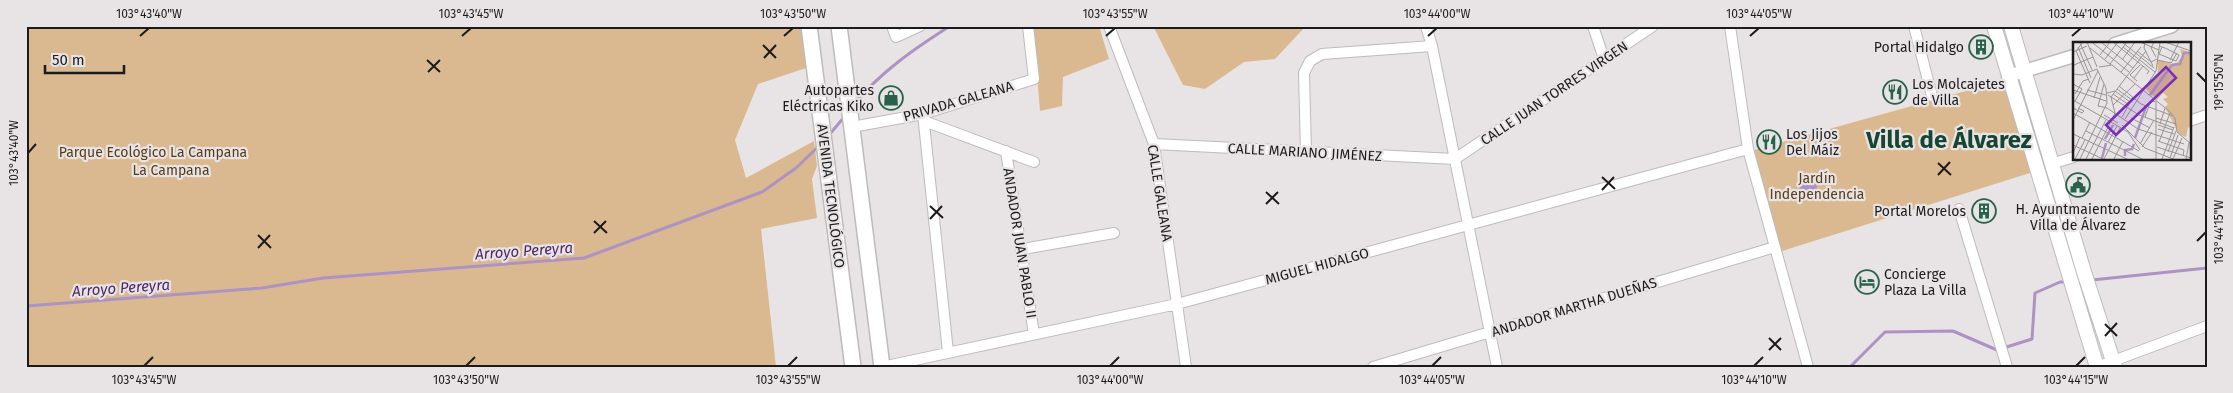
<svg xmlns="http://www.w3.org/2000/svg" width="2233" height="393" font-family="'Fira Sans',sans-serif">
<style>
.green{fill:#dab990}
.water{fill:#ad92c4}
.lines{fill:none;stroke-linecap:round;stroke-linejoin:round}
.stream{stroke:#ad92c4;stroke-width:3}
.minor-casing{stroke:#bebbbb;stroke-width:12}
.tertiary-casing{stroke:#bebbbb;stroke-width:15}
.secondary-casing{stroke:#bebbbb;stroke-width:16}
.primary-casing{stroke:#bebbbb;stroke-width:18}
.minor{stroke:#fff;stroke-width:10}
.tertiary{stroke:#fff;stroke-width:12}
.secondary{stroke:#fff;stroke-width:14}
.primary{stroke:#fff;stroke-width:15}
.ticks{fill:none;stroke:#1c1b1b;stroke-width:2}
.labels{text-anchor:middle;stroke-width:4.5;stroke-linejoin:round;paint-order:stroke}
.poi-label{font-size:14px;fill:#1c1b1b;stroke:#e8e4e5;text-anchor:end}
.street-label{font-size:14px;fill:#1c1b1b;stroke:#e8e4e5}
.park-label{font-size:14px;fill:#563b16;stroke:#e8e4e5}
.water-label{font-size:15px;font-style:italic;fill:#4c2966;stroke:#e8e4e5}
.town-label{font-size:24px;font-weight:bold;fill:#164533;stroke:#e8e4e5}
.inset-river{fill:none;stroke:#ad92c4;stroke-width:2.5}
.inset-road{fill:none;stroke:#969494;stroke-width:1}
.view{fill:#7b2cbf;fill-opacity:0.15;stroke:#7b2cbf;stroke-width:2.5}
.inset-edge{fill:none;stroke:#1c1b1b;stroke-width:2.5}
.neatline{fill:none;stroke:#1c1b1b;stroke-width:2}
.ticks-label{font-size:12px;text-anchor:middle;fill:#1c1b1b}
</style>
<rect width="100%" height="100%" fill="#e8e4e5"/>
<path class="green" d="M26 26H801L806 68 758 84 735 140 746 178 814 141 817 166 812 179 817 218 761 229 776 367H26Z
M1033 26H1099L1109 59 1063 77 1062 106 1040 111Z
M1153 26H1306L1275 59 1244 62 1205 89 1183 85Z
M2005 80 2033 172 1779 252 1754 150Z"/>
<path class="water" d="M1799 188a9 9 0 1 1 18 0a9 9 0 1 1-18 0Z"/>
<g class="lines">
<path class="stream" d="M854 104C882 71 914 49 950 26
M829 135 846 115
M2092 280 2207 268
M26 306 262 288 323 278 584 258 762 192 796 168 820 145
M1850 367 1885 332 1953 331 1997 350 2032 339 2035 293 2060 282H2068"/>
<g class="minor-casing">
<path id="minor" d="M892 26 896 37 920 26
M1109 26 1154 144 1186 367
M1426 26 1432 46 1497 367
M1593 26 1604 59
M1730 26 1748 149 1808 367
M1914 26 1932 96
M923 114 948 352
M924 121 1034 162
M2189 121 2207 115
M852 127 923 114 1034 79 1028 26
M1154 144 1455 159
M1006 151 1034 334
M1306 152 1304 73 1310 61 1322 54 1432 46
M1455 159 1653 26
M2051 164 2074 157
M1959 209 2007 367
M1023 249 1114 233
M882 367 1177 304 1748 149
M1373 367 1775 247
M2097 367 2207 326"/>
</g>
<g class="tertiary-casing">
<path id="tertiary" d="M2115 44 2172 26
M2008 76 2074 56"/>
</g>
<g class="secondary-casing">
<path id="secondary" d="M1994 26 2097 367
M2011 26 2084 272 2115 367"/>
</g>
<g class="primary-casing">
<path id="primary" d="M809 26 853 367
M839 26 882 367"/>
</g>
<use href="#minor" class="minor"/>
<use href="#tertiary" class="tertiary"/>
<use href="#secondary" class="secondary"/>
<use href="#primary" class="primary"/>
</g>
<path class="ticks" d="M140 36 149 28M462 36 471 28M784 36 793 28M1106 36 1115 28M1428 36 1437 28M1750 36 1759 28M2072 36 2081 28M763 45 776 58M764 58 776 45M427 60 440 72M428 72 440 60M2197 73 2206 82M28 153 36 144M1938 163 1951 175M1938 175 1950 162M1602 177 1615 189M1602 190 1614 177M1266 192 1279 204M1266 204 1278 192M930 206 943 218M930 219 942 206M594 221 607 233M594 233 606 221M258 235 271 248M2197 241 2206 232M258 248 270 235M2105 324 2117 336M2105 336 2117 323M1769 338 1781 350M1769 350 1781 338M144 366 153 357M466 366 475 357M788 366 797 357M1110 366 1119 357M1432 366 1441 357M1754 366 1763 357M2076 366 2085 357"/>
<defs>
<g id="building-ring" transform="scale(1.25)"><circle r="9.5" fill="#e8e4e5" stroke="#28624b" stroke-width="1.5"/><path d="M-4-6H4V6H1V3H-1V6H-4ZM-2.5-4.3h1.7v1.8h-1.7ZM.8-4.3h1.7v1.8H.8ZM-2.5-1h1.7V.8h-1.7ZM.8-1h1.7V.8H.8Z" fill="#28624b"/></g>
<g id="restaurant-ring" transform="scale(1.25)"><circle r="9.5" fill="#e8e4e5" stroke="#28624b" stroke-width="1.5"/><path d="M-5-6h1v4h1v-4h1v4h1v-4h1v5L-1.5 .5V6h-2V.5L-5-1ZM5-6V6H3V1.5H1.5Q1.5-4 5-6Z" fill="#28624b"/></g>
<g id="shop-ring" transform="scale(1.25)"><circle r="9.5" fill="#e8e4e5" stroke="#28624b" stroke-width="1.5"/><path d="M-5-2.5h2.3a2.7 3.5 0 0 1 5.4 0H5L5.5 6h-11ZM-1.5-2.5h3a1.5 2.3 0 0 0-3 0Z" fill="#28624b"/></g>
<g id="civic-ring" transform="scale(1.25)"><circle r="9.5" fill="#e8e4e5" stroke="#28624b" stroke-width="1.5"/><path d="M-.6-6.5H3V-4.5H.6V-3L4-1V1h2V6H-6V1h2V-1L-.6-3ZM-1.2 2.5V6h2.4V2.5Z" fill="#28624b"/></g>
<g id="hotel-ring" transform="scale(1.25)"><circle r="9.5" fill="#e8e4e5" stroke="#28624b" stroke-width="1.5"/><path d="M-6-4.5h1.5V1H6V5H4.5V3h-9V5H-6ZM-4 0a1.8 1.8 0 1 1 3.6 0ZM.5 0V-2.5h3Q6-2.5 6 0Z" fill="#28624b"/></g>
</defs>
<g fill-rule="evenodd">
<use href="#building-ring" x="1981" y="47"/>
<use href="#restaurant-ring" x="1895" y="92"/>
<use href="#shop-ring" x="891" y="98"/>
<use href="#restaurant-ring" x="1769" y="142"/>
<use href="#civic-ring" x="2078" y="185"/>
<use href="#building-ring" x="1984" y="211"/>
<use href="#hotel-ring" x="1867" y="282"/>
</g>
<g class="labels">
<g class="poi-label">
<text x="1964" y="52">Portal Hidalgo</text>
<text x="1912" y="89" text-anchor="start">Los Molcajetes<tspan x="1912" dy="16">de Villa</tspan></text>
<text x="874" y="95">Autopartes<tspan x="874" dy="16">Eléctricas Kiko</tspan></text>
<text x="1786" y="139" text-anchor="start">Los Jijos<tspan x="1786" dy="16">Del Máiz</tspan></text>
<text x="2078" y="214" text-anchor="middle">H. Ayuntmaiento de<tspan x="2078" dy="16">Villa de Álvarez</tspan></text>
<text x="1966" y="216">Portal Morelos</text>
<text x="1884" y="279" text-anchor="start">Concierge<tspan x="1884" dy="16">Plaza La Villa</tspan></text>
</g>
<g class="street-label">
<text transform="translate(1554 93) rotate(-34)" y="5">CALLE JUAN TORRES VIRGEN</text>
<text transform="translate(958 101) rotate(-16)" y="5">PRIVADA GALEANA</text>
<text transform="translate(1305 152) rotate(3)" y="5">CALLE MARIANO JIMÉNEZ</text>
<text transform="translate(1160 193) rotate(81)" y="5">CALLE GALEANA</text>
<text transform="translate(831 196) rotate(83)" y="5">AVENIDA TECNOLÓGICO</text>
<text transform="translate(1020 243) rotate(81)" y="5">ANDADOR JUAN PABLO II</text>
<text transform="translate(1317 266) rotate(-15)" y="5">MIGUEL HIDALGO</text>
<text transform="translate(1574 307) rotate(-17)" y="5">ANDADOR MARTHA DUEÑAS</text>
</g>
<g class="park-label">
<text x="153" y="157">Parque Ecológico La Campana</text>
<text x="171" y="175">La Campana</text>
<text x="1817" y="183">Jardín<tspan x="1817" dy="16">Independencia</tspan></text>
</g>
<g class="water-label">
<text transform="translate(524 251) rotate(-4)" y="5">Arroyo Pereyra</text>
<text transform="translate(121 288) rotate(-4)" y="5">Arroyo Pereyra</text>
</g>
<g class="town-label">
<text x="1949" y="148">Villa de Álvarez</text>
</g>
</g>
<g transform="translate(2073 42)">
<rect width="118" height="118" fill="#e8e4e5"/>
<path d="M107 7 117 10V86L115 85 113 95 106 92 92 65 95 62 90 57 95 55 90 51 84 58 72 46 85 33 84 18 99 22 105 20 109 14Z" fill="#dab990"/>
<path class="inset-river" d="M77 53 99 23 107 22 111 11H118M62 96 73 65M32 97 40 83M52 114V108L59 107 61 102M29 116 33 101"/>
<path class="inset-road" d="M10 0 3 9 17 41M14 0 24 25M28 0 60 26M40 0 76 29 74 32M49 0 81 26M67 0 86 8M72 0 71 6 80 24M81 0 78 6 83 15M92 0 118 9M7 1 19 28M20 1 56 30M87 4 89 5 92 6 106 13 103 19 86 12 89 5M5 5 18 36M50 5 82 30M17 6 38 23M64 9 78 20 84 17M0 10 14 4M27 13 37 0M32 17 45 0M49 18 62 0M84 18 98 21 104 11M97 18 106 0M37 22 54 0M1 23 20 15M26 25 39 23 96 69 102 76 104 90 118 102M48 30 68 5M0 32 9 33 24 27M61 36 70 24M64 39 57 33 67 23M0 42 9 47 2 59M31 42 25 64 34 66 65 87 111 102M46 44 68 62 100 74M44 47 59 58M0 48 33 59M14 48 33 53M70 49 83 29 87 0M34 51 42 49 57 60M2 52 10 39 16 37M40 52 56 63M35 53 66 73 101 86M38 55 73 9M21 56 27 35M0 58 55 90 67 108M83 59V117M40 63 62 42M0 66 9 71 11 69 5 66M0 71 66 109M31 73 45 81M49 75 60 55M72 75 78 58 82 60M58 76 77 86M83 76 103 82M52 77 70 49M0 78 25 29M87 82 92 66M49 83 72 106 100 117M85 83 100 88M85 87 101 92M13 89 69 117M0 92 54 117M9 96 17 80M85 99 111 108 110 114M35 100 44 84M86 100 97 71M67 102 81 78M0 103 30 117M69 105 79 90M84 105 118 116M95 110 103 89M0 111 7 95M97 116 105 93M2 117 12 98M7 117 34 61 33 46 24 27M13 117 33 78M19 117 42 71 38 55M31 117 47 86M41 117 50 99M89 117 101 85M100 117 109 96M113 117 116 101"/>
<path class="view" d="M93 25 103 36 43 93 33 83Z"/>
<rect width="118" height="118" class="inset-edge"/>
</g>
<rect width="2233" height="393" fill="none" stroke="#e8e4e5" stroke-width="55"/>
<path d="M45 65v8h79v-8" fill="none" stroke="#1c1b1b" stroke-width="2.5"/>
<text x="52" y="65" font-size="15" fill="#1c1b1b" stroke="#e8e4e5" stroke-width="4" paint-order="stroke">50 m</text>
<rect x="28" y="28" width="2178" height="338" class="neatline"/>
<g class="ticks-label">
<text x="149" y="18">103°43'40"W</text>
<text x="471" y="18">103°43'45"W</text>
<text x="793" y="18">103°43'50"W</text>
<text x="1115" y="18">103°43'55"W</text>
<text x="1437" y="18">103°44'00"W</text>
<text x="1759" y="18">103°44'05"W</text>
<text x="2081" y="18">103°44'10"W</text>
<text transform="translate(2219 82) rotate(-90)" y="4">19°15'50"N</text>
<text transform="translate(14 153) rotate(-90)" y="4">103°43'40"W</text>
<text transform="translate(2219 232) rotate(-90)" y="4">103°44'15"W</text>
<text x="144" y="384">103°43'45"W</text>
<text x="466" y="384">103°43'50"W</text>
<text x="788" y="384">103°43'55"W</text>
<text x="1110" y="384">103°44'00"W</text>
<text x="1432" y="384">103°44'05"W</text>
<text x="1754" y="384">103°44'10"W</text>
<text x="2076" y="384">103°44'15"W</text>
</g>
</svg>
